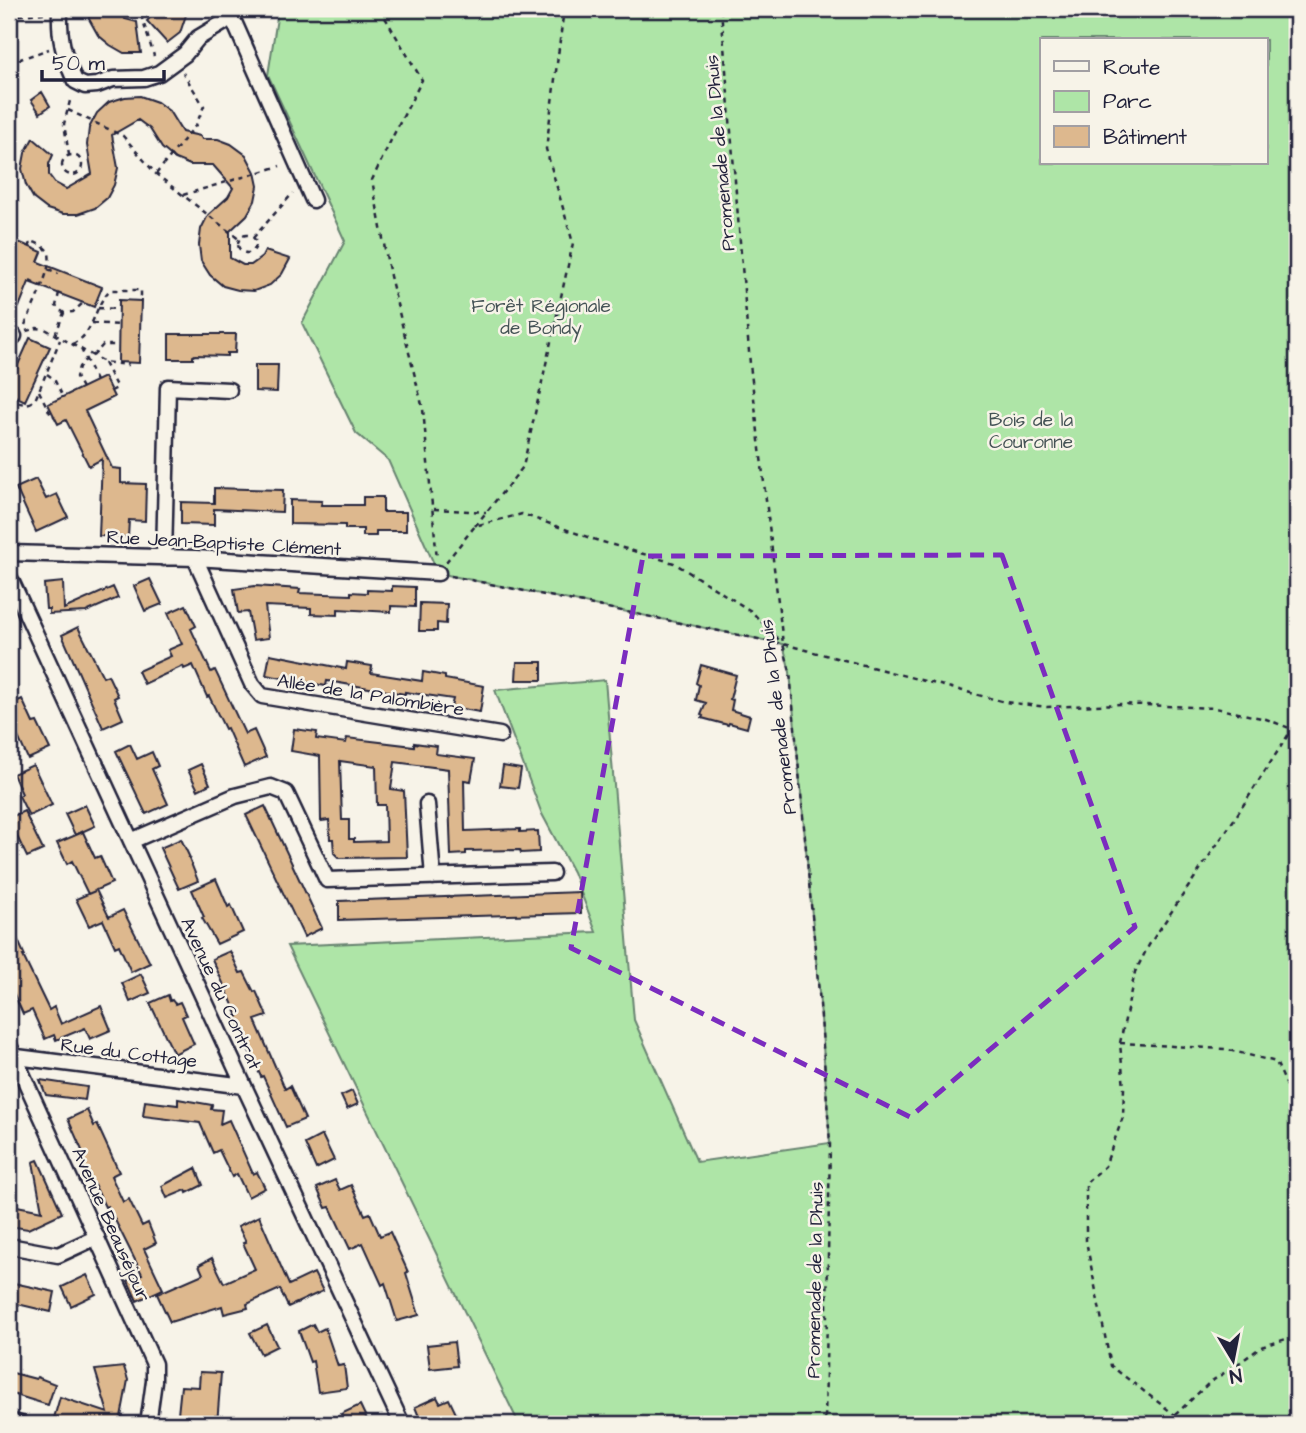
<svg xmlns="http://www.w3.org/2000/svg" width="1306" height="1433" font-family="'Architects Daughter',sans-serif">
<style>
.green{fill:#aee5a7;stroke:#688471;stroke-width:2;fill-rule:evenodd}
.building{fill:#ddb88e;stroke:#22223b;stroke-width:2;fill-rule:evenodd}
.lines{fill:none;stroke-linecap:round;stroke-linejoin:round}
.minor-casing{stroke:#22223b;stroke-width:19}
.path{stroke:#22223b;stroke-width:2.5;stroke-dasharray:5 5;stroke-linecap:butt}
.minor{stroke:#f7f3e8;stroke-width:14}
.marked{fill:none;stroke:#7b2cbf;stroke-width:5;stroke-dasharray:14 9;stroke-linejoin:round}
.labels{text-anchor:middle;stroke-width:5;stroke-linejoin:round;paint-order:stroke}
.street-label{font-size:19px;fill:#22223b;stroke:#f7f3e8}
.park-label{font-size:19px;fill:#455356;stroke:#f7f3e8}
</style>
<rect width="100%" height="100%" fill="#f7f3e8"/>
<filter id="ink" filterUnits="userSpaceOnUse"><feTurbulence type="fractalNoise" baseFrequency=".0143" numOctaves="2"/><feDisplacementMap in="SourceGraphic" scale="14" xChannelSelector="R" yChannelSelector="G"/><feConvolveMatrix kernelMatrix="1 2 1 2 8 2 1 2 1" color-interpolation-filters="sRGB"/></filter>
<g filter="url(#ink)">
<path class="green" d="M273 9H1297V1424H519L287 946 596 932 573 872 542 814 495 690 605 680 634 1020 697 1162 830 1143 820 1004 790 672 783 644 438 573 388 460 356 433 302 323 345 241 268 75 277 18ZM1042 40H1266V163H1042Z"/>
<path class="building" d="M89 9H122L125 19 137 22 141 53H124L110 45 98 35 89 19Z
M155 9H188L180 33 167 43 147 21 154 13Z
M42 92 50 106 40 113 31 100Z
M140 96 157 102 169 111 182 132 200 136 202 139H218L231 144 246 155 255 172 258 186 255 201 247 215 230 231V258L243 265H251L262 257 265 251 290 259 282 274 270 285 254 291 238 290 223 286 210 275 201 261 199 245 201 229 208 215 228 197 233 188 213 165H190L175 159 162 148 150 129 138 120 112 135 118 168 114 185 107 198 95 208 78 214H63L47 209 34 199 26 185 22 169 25 153 33 138 53 155 49 164V175L55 183 66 189 92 174 87 145 89 128 97 113 109 102 125 97Z
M9 238 42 252 38 262 102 287 94 307 29 282 19 307 9 302Z
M119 300 141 301 139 363 118 362Z
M169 334H236L235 353H227V356L195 355 193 356V359H169Z
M30 338 50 347 25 401 9 393V385Z
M255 365H278L277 392 255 391Z
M104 377 114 397 85 411 112 468 121 469V483L146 484 145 521 129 520 128 537 99 536 102 459 89 466 66 420 58 424 48 404Z
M36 479 46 499 57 494 68 517 36 532 16 488Z
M214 488 283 490 282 512 214 509V525L181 524V502L214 503Z
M363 497H383V512H406V531H376V536H363V529H345V525L290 524V500L322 501 321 505H363Z
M150 579 162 604 145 611 134 586Z
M63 582 64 609 113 587 118 598 86 612 49 614V609H46L44 584Z
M255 586 300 589 299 593 351 595V592L367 593V590L392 591V586L415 587V607L391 606V612L338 609V615L311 614V608L265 606 269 638 253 640 248 612 238 613 234 589Z
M420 603 447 604 446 624 437 623V631H419Z
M186 605 196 626 191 629 211 672 215 670 245 734 254 730 266 757 244 767 227 728 225 729 209 696 207 697 193 665 184 669 183 666 144 684 138 671 171 656 168 650 182 644 168 613Z
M78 627 103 677 108 675 118 696 114 698 123 719 103 728 62 635Z
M270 654 346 669 347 662 372 666 371 673 422 681 423 672 445 676V679L484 686 480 712 451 707 453 699 405 692V694L327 681 326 686 266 675Z
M517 662H542V680H516Z
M701 665 736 675 730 699 733 700 731 710 750 716 747 728 729 723 728 725 702 718 703 716 701 715 706 703 696 700 699 685 696 683Z
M22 699 33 723 37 722 50 749 28 759 9 717V705Z
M294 729 317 732 316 739 346 743 347 738 414 746V743L437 746 436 754 475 759 471 781 464 780 465 831 520 829V832L538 831 539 852 521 853 520 850 466 851V854L451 855 448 769 395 762 391 789 404 791 407 857 339 858 334 853 333 839H330L329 820 321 821 320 756 291 751ZM340 761 376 766 377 805H385L386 841 354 842V839H349V820H342Z
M130 744 137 759 152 752 158 766 152 769 168 804 146 814 116 751Z
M201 764 210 784 198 790 188 770Z
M33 765 52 805 29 816 19 796 22 794 13 774Z
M503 766 521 769 518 788 500 786Z
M85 805 95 826 75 835 65 814Z
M265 806 322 928 304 937 246 815Z
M24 811 43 850 27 857 14 830 9 833V818Z
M83 832 95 858 100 856 112 883 96 890 109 917 123 910 150 963 131 972 119 945 115 947 103 920 89 926 76 899 95 891 88 894 72 861 67 864 57 843Z
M181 839 190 858H189L198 881 179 889 160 848Z
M216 879 228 907 231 905 243 932 217 944 202 918 204 917 192 890Z
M580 892 581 913 339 920V901Z
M9 920 25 956H23L49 1010 54 1007 61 1024 101 1006 111 1030 90 1039 85 1028 56 1040 54 1035 45 1039 32 1010 23 1014 9 983Z
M230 951 240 973 244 972 254 992 256 991 267 1016 255 1020 285 1089 290 1086 305 1119 286 1127 263 1076 261 1077 248 1048 250 1047 236 1016H238L212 959Z
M141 974 150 993 130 1002 122 983Z
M168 995 170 1001 172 1000 175 1004 180 1002 186 1015 182 1017 194 1044 174 1054 150 1003Z
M40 1080 87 1087 85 1100 46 1095Z
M352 1091 358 1104 347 1109 341 1096Z
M178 1099 212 1105 211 1109 222 1110 220 1124 229 1120 253 1174 257 1172 265 1188 248 1197 237 1174 232 1177 219 1150 213 1153 200 1123 143 1116 145 1101 178 1105Z
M87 1110 94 1126 97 1124 119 1172 111 1176 123 1202 129 1199 142 1226 148 1223 156 1243 144 1249 163 1289 137 1301 128 1281 142 1274 108 1206 105 1207 94 1184 91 1185 80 1160 85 1157 68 1119Z
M322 1135 334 1160 316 1169 305 1144Z
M38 1160 62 1213 28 1229 9 1226 12 1205 42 1211 33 1162Z
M196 1168 203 1185 187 1193 186 1190 167 1198 162 1186Z
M335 1180 340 1190 351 1185 365 1215 370 1213 380 1236 390 1232 408 1272 406 1273 419 1315 397 1321 385 1283 382 1285 363 1243 350 1249 330 1207 326 1208 317 1188Z
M259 1216 289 1285 314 1273 323 1291 288 1307 280 1289 247 1304 248 1308 224 1314 222 1306 170 1322 157 1294 203 1274 199 1265 212 1258 224 1283 255 1269 243 1243 246 1242 238 1226Z
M87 1275 96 1294 71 1306 62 1287Z
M9 1282 55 1292 51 1312 9 1302Z
M313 1324 317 1332 325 1328 338 1366 344 1365 347 1388 318 1392 313 1361 310 1362 299 1331Z
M267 1325 277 1346 261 1354 250 1333Z
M454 1342 457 1366 430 1369 427 1345Z
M124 1367 128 1380 121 1417 136 1421 135 1424H81L54 1418 60 1397 108 1413 95 1370Z
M9 1372 36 1379 37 1377 55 1384 48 1405 9 1393Z
M200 1372 221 1373 217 1424H177L181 1386 199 1387Z
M437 1397 440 1403 449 1399 461 1424H422L415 1407Z
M360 1405 369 1424H346L341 1414Z"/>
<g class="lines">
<g class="minor-casing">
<path id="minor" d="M60 9C59 39 63 54 75 81L85 86 97 85 113 79 144 78 159 73 185 54 198 38 223 23 231 15 232 9
M231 15 313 200
M9 333 14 336
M9 553 195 558 438 573
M164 558 168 387 229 390
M195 558 252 684 262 696 500 735
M9 576 244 1086 402 1424
M427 804 433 877
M131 841 235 796 271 787 286 793 327 880 552 873
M9 1045 154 1364V1381L148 1424
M9 1056 244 1086
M9 1246 58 1255 97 1237
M9 1421 20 1424"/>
</g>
<path class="path" d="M128 9 131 14C138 17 144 16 147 9
M380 9 422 80 393 136 372 180 390 276 423 409 437 559
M721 9 750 364 783 644 790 672 820 1004 830 1143 825 1424
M141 15 154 56
M9 16 44 13
M9 63 49 49
M68 110 123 136 156 174 240 240
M62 165a10 10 0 1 1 20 0a10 10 0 1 1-20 0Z
M69 155 64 124 71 97
M156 174 196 125 204 106 183 73
M183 195 280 166
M238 244a9 9 0 1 1 18 0a9 9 0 1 1-18 0Z
M253 238 293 193
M48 269 58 273
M30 280 41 286
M59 293 56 306 64 313 73 312 83 303
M98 308 119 309
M92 323 119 325
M25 325C31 311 53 267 49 254 47 247 38 244 32 241L29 247
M26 331 37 328 45 329 104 362 127 365 128 362
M55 335 64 313
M72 344C95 335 93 306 110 290H141V301
M81 349 96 381
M93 356 103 345H118
M104 363 117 388 111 391
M47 374 54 379 63 397
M82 388 76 377 79 367 85 360
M39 391 52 417 54 416
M9 394V393
M9 398C19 403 25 407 35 400L60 340
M434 509 486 512
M475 526 523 467 573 243 546 149 564 9
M446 562 475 526 522 514 596 540 674 563 751 611 781 642
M451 576 783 644 1005 702 1047 707 1121 704 1215 708 1266 719 1297 731
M1120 1043 1225 1049 1276 1062 1297 1108
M1175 1415 1209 1383 1242 1361 1261 1347 1286 1339 1297 1332
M1134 1424 1175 1415 1111 1366 1086 1241V1183L1105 1166 1123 1117 1124 1088 1120 1043 1135 972 1149 945 1235 818 1292 729 1297 719"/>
<use href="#minor" class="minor"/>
</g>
</g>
<path class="marked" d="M1002 555 1135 927 910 1117 571 948 643 556Z"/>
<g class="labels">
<g class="street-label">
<text transform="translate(719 153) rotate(-95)" y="7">Promenade de la Dhuis</text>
<text transform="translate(224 542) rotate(3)" y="7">Rue Jean-Baptiste Clément</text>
<text transform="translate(371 694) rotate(9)" y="7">Allée de la Palombière</text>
<text transform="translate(777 717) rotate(-97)" y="7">Promenade de la Dhuis</text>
<text transform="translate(222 993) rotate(65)" y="7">Avenue du Contrat</text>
<text transform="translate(129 1052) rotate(7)" y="7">Rue du Cottage</text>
<text transform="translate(112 1224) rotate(66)" y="7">Avenue Beauséjour</text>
<text transform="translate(814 1280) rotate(-89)" y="7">Promenade de la Dhuis</text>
</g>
<g class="park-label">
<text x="541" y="312">Forêt Régionale<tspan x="541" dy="22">de Bondy</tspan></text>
<text x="1031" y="426">Bois de la<tspan x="1031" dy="22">Couronne</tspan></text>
</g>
</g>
<rect width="1306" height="1433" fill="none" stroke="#f7f3e8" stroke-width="35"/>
<rect x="18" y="18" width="1271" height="1398" fill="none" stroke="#22223b" stroke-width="2.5" filter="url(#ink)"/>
<rect x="1040" y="38" width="228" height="126" fill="#f7f3e8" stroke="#a29fa3" stroke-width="2"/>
<rect x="1054" y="61" width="35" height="10" fill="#f7f3e8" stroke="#a29fa3" stroke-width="2"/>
<text x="1103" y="74" font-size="21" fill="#22223b">Route</text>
<rect x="1054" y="91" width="35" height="21" fill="#aee5a7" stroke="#a29fa3" stroke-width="2"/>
<text x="1103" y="108" font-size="21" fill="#22223b">Parc</text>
<rect x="1054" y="126" width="35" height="21" fill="#ddb88e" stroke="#a29fa3" stroke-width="2"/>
<text x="1103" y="144" font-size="21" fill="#22223b">Bâtiment</text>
<g transform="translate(1233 1360) rotate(170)" stroke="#f7f3e8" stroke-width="5" paint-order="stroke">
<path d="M0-5L12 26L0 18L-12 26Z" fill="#22223b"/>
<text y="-10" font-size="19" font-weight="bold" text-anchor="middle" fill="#22223b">N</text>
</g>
<path d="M42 70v10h122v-10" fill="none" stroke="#22223b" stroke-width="3.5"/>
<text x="52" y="70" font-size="21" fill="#22223b" stroke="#f7f3e8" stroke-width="5" paint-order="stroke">50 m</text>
</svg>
